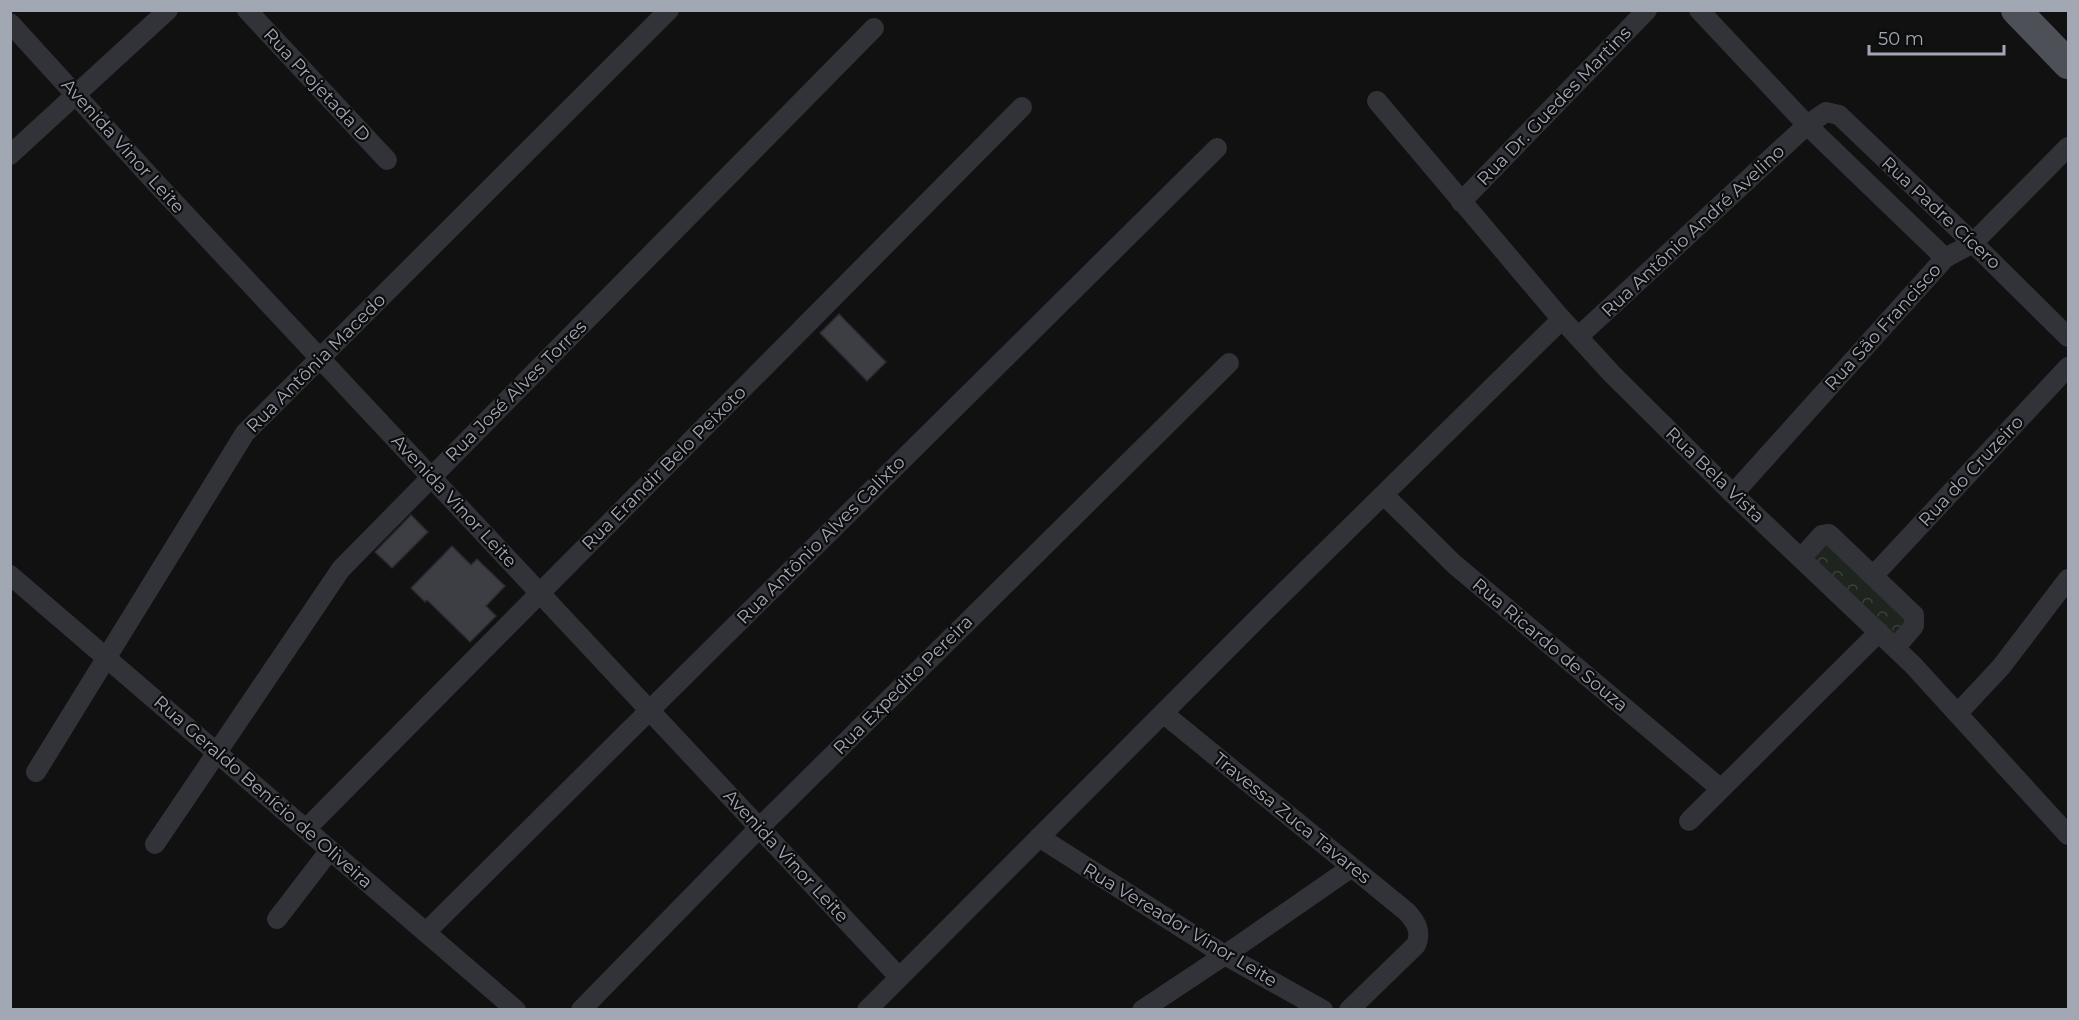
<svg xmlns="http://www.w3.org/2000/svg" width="2079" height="1020" font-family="Montserrat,sans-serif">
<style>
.forest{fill:url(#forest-crowns)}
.building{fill:#3d3e43;stroke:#2b2b2f;stroke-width:1.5}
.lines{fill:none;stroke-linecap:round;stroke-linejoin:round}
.minor{stroke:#323338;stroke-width:20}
.primary{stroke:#4e5057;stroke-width:30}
.labels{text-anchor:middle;stroke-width:4.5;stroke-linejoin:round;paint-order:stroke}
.street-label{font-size:18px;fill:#a1a8b4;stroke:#0c0c0d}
</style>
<defs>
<pattern id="forest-crowns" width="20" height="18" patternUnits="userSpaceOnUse" patternTransform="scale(1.5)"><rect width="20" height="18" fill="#1d251e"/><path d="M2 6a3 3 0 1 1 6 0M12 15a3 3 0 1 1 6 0" fill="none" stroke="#3b423c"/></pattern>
</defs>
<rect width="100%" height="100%" fill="#111112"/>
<path class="forest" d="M1826 541 1908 618 1895 637 1809 560Z"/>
<path class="building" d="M839 314 886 362 867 381 820 333Z
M411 515 428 532 392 568 375 552Z
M452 546 471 565 477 559 505 586 486 606 496 616 470 642 427 600 425 602 411 588Z"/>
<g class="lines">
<path class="minor" d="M247 10 387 160
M1699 10 1807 125 1945 258
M10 23 155 182 899 977
M1377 101 1558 315 1612 374 1733 494 1913 665 2068 835
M10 155 168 10
M1461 202 1647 10
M1578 337 1807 125 1826 112 1839 115 1973 243 2068 337
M1733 494 1945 258 1973 243 2068 147
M1384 495 1454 564 1721 789
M1801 558 1822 535 1829 534 1914 615V626L1895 648
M10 575 516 1010
M1874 575 2068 367
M1163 713 1407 912C1416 922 1422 932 1416 945L1349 1010
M1958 713 2001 667 2068 579
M36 772 245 433 669 10
M1689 821 1879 632
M306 829 1022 107
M1039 837 1223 954 1323 1010
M155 844 341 569 874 28
M277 919 330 850
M426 932 1217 148
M581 1010 759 828 1229 363
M867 1010 1264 612 1562 319
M1142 1010 1225 955 1352 867"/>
<path class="primary" d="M2016 10 2068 64"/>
</g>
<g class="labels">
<g class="street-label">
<text transform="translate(317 85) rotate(47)" y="6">Rua Projetada D</text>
<text transform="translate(1554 106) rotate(-46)" y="6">Rua Dr. Guedes Martins</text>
<text transform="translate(123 146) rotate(48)" y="6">Avenida Vinor Leite</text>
<text transform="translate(1941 213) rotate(43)" y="6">Rua Padre Cícero</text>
<text transform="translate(1693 231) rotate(-43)" y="6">Rua Antônio André Avelino</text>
<text transform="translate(1883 327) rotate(-48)" y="6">Rua São Francisco</text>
<text transform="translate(316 363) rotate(-45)" y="6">Rua Antônia Macedo</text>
<text transform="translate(516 391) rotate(-45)" y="6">Rua José Alves Torres</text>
<text transform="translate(664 468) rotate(-45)" y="6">Rua Erandir Belo Peixoto</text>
<text transform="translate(1971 471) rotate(-47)" y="6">Rua do Cruzeiro</text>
<text transform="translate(1715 475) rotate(44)" y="6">Rua Bela Vista</text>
<text transform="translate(454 501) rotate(47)" y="6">Avenida Vinor Leite</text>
<text transform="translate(821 540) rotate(-45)" y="6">Rua Antônio Alves Calixto</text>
<text transform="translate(1550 645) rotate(40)" y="6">Rua Ricardo de Souza</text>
<text transform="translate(903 685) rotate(-45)" y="6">Rua Expedito Pereira</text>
<text transform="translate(263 792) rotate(41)" y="6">Rua Geraldo Benício de Oliveira</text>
<text transform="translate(1292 818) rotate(39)" y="6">Travessa Zuca Tavares</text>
<text transform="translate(786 856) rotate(47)" y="6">Avenida Vinor Leite</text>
<text transform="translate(1180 925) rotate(31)" y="6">Rua Vereador Vinor Leite</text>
</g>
</g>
<rect width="2079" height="1020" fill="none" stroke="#a1a8b4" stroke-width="24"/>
<path d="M1869 45v9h135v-9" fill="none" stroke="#a1a8b4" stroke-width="3"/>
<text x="1878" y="45" font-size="18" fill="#a1a8b4" stroke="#0c0c0d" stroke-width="4.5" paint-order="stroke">50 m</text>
</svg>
